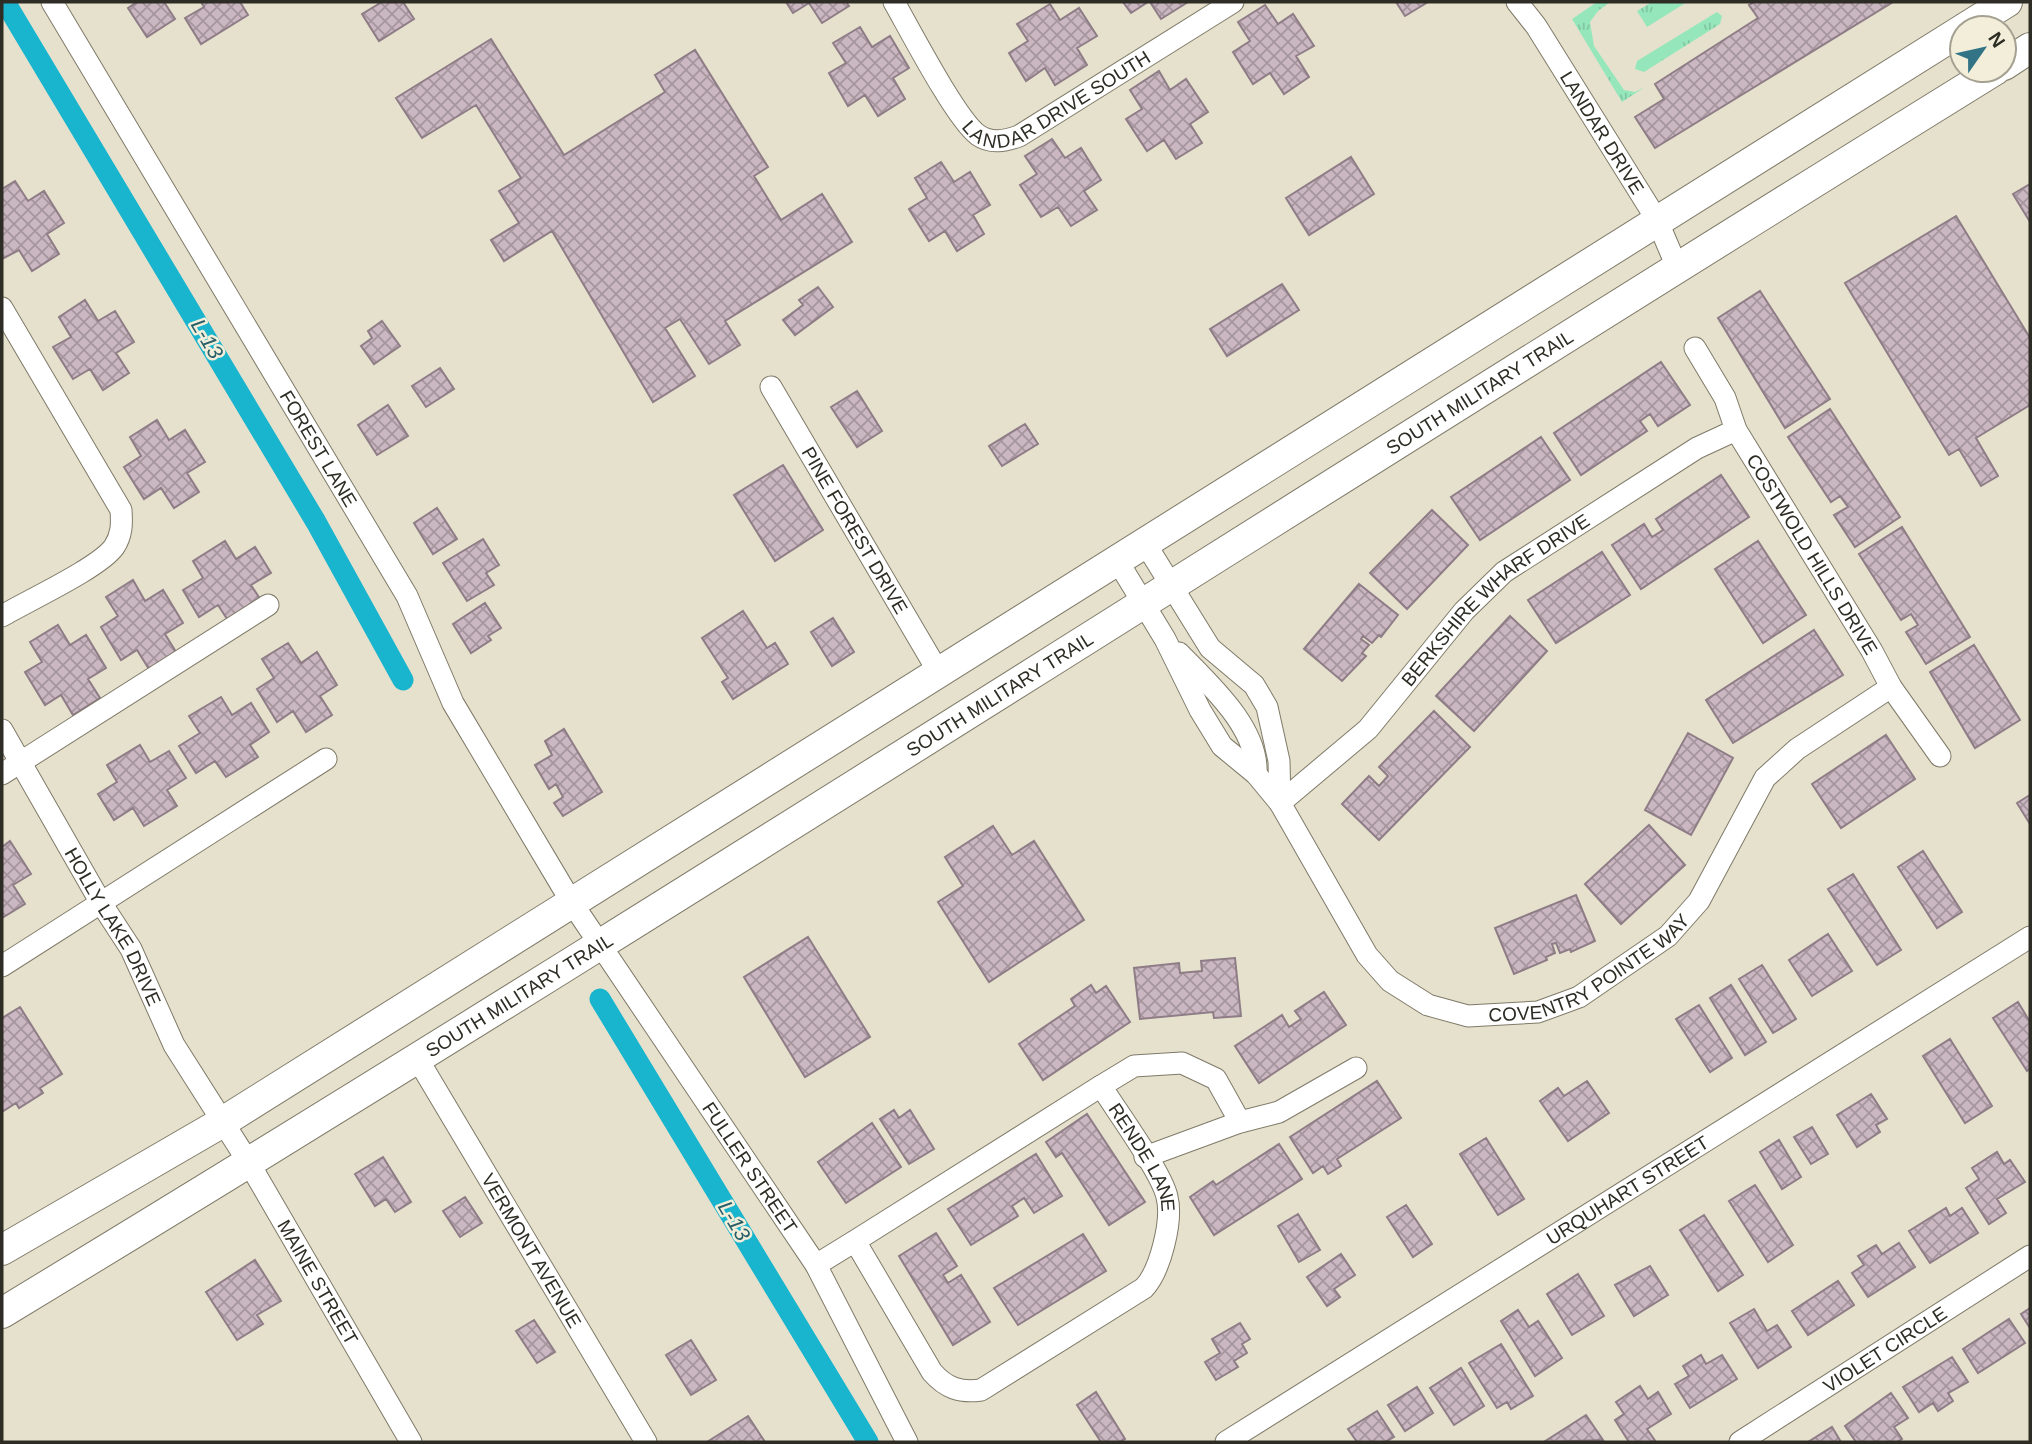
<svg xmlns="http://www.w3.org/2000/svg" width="2032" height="1444" font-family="Helvetica,sans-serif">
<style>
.grass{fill:url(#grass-tufts)}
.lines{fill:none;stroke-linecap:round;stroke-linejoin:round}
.canal{stroke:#19b4cd;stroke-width:21}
.building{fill:url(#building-cross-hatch);stroke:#8e7c86;stroke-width:2}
.street-casing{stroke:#7f7a68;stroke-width:23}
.secondary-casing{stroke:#7f7a68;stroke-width:32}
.street{stroke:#fff;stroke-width:21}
.secondary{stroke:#fff;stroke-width:30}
.labels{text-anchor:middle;stroke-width:5;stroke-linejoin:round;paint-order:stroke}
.street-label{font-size:19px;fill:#2e2d25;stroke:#f3eeda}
.water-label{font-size:21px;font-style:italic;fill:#275f69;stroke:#f3eeda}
</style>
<defs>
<pattern id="grass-tufts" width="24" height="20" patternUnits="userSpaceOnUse" patternTransform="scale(1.75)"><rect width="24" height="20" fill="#95e7bb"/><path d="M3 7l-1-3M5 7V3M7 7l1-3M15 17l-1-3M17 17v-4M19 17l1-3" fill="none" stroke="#81c6a1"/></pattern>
<pattern id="building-cross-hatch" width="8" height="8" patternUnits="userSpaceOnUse" patternTransform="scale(1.75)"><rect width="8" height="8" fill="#cbb7c2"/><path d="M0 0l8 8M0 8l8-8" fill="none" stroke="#a5959d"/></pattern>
</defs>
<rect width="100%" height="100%" fill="#e6e1cd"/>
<path class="grass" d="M1597 2H1610L1598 11 1590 22 1594 46 1624 90 1635 92 1645 87 1622 102 1572 19Z
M1652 2H1687L1647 27 1637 11Z
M1717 12 1722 16 1720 24 1644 72 1635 69 1637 61Z"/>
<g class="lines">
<path class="canal" d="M5 2 316 522 403 680
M600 999 868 1442"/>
</g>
<path class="building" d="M137 2H164L175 19 147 37 128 8Z
M201 2H240L248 15 201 44 185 18 204 7Z
M382 2H403L414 19 379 41 362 14Z
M786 2H846L849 6 822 23 809 3 793 13Z
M1123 2H1148L1131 13Z
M1150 2H1188L1161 19Z
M1396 2H1428L1405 16Z
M1754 2H1893L1655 148 1635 117 1664 99 1655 84 1758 18 1749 5Z
M1050 4 1060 20 1079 8 1097 36 1077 48 1087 65 1055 85 1045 68 1026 81 1009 53 1028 41 1017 24Z
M1265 5 1278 24 1293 14 1314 46 1296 56 1309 77 1284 94 1270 73 1253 84 1233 52 1250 41 1238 22Z
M860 27 872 47 890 36 909 68 893 78 905 99 878 116 865 95 848 106 829 73 846 63 833 43Z
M491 39 564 155 665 92 655 75 695 50 768 167 754 176 781 220 822 194 852 242 725 321 740 345 709 364 680 319 665 328 695 376 653 402 552 231 504 261 491 240 519 223 499 191 521 178 476 105 422 138 396 98Z
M1159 71 1170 90 1186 79 1208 112 1190 124 1202 143 1176 159 1164 140 1147 151 1126 119 1142 109 1130 90Z
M1052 139 1065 158 1081 148 1101 180 1084 191 1097 210 1071 226 1058 207 1041 217 1020 185 1037 174 1025 156Z
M1351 157 1374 194 1309 235 1286 198Z
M941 162 954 182 970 172 990 205 973 215 984 234 957 251 945 231 929 241 909 209 927 198 915 178Z
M15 181 28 201 44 191 64 223 47 234 59 254 32 271 19 250 2 259V189Z
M2030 184V222L2013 194Z
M1956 216 2030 338V405L1976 438 1998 476 1981 486 1959 449 1949 455 1845 283Z
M1282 284 1299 310 1227 356 1210 329Z
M818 287 833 307 795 335 783 320 803 305 799 300Z
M1760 291 1830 399 1785 428 1718 318Z
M85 300 98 321 115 311 134 342 116 353 129 373 103 390 90 369 73 379 53 347 71 337 59 317Z
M382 321 400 346 374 364 361 346 372 338 368 331Z
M1661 362 1690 405 1658 426 1650 414 1640 421 1647 431 1581 475 1554 433Z
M440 368 454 389 426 407 412 386Z
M857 391 882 431 857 447 831 407Z
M388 405 408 436 377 455 358 425Z
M1830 409 1900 517 1855 547 1834 515 1848 507 1840 496 1831 502 1788 437Z
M157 420 169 440 185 430 205 462 187 473 199 492 174 508 161 488 144 499 124 467 141 456 130 437Z
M1025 424 1038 444 1002 466 989 446Z
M1541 437 1570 480 1480 540 1451 497Z
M783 465 823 530 775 561 734 495Z
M1721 475 1749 517 1641 589 1612 545 1644 524 1652 537 1663 530 1656 519Z
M437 508 457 539 433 554 414 523Z
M1432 510 1468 545 1407 609 1370 573Z
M1902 527 1970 637 1926 664 1906 632 1918 625 1911 614 1901 620 1859 554Z
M483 539 499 565 486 573 494 585 467 601 443 563Z
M225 541 236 559 255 547 271 573 251 585 262 602 229 622 218 605 199 617 183 590 203 578 193 561Z
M1758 541 1806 615 1763 643 1715 569Z
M1602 552 1630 595 1556 643 1528 600Z
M133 580 145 601 163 590 183 623 165 634 176 652 149 669 137 650 121 660 101 627 118 616 106 597Z
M1359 584 1398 615 1381 637 1379 635 1372 643 1363 636 1361 639 1369 645 1362 653 1366 656 1342 681 1304 649Z
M485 603 501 628 488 636 491 640 471 653 453 624Z
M743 611 767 648 775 643 788 664 733 699 722 682 728 678 702 638Z
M1510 616 1547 651 1474 731 1436 696Z
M833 618 854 652 832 666 811 632Z
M58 625 70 645 86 635 106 668 88 679 100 698 73 715 61 695 45 705 25 672 42 662 30 642Z
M1814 630 1843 675 1733 743 1706 700Z
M288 643 301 663 317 652 337 685 320 696 332 715 306 732 293 711 277 722 257 689 274 678 262 659Z
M1974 645 2020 720 1975 748 1930 672Z
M221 697 232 715 251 703 269 732 250 745 258 757 226 777 215 761 196 773 179 746 200 733 189 716Z
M1434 711 1470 747 1379 840 1342 804 1369 776 1379 786 1388 776 1379 767Z
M564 729 602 792 563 816 554 803 563 797 556 784 549 789 535 765 552 755 545 741Z
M1688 733 1733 758 1691 835 1645 810Z
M1886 735 1915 779 1841 828 1812 784Z
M140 745 150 762 169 751 186 778 167 790 177 806 144 826 133 808 114 820 98 794 117 782 107 765Z
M2030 795V824L2017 803Z
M1649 825 1685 865 1621 924 1585 884Z
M993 826 1012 855 1034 841 1084 920 989 982 938 902 963 886 945 857Z
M10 841 31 874 13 885 25 904 2 918V847Z
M1923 851 1962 912 1937 928 1898 867Z
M1853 874 1901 950 1877 965 1828 889Z
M1576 895 1595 941 1571 952 1570 949 1560 953 1556 943 1552 944 1555 953 1546 957 1547 960 1514 974 1495 928Z
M1828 934 1852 971 1812 996 1789 960Z
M808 937 870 1037 805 1077 744 977Z
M1235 958 1241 1016 1214 1018 1213 1012 1140 1019 1134 968 1179 963 1180 973 1202 971 1201 961Z
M1762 965 1796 1019 1773 1033 1739 979Z
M1091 985 1096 993 1106 986 1130 1022 1043 1080 1019 1044 1075 1006 1071 999Z
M1731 985 1766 1042 1745 1055 1710 998Z
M1324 992 1346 1025 1259 1083 1235 1046 1282 1015 1289 1027 1301 1019 1295 1011Z
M2018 1002 2030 1022V1068L2027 1071 1993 1018Z
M1699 1005 1732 1058 1710 1072 1676 1019Z
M20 1007 62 1074 40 1088 43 1093 19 1108 16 1103 2 1112V1018Z
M1950 1039 1992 1106 1965 1123 1923 1056Z
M1377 1081 1401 1118 1337 1159 1341 1166 1328 1174 1323 1166 1313 1173 1290 1137Z
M1587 1081 1609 1113 1568 1141 1540 1101 1558 1088 1564 1096Z
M1871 1094 1887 1119 1876 1125 1880 1132 1857 1147 1837 1115Z
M894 1110 899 1118 910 1110 934 1149 909 1164 880 1119Z
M1087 1114 1145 1202 1109 1225 1062 1153 1056 1157 1046 1142Z
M872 1123 901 1167 846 1203 818 1162Z
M1812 1127 1828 1154 1811 1164 1794 1137Z
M1486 1138 1524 1199 1498 1215 1460 1154Z
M1779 1140 1801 1177 1782 1189 1760 1152Z
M1279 1144 1302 1179 1214 1235 1190 1197 1213 1181 1216 1185Z
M1997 1152 2004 1164 2010 1160 2025 1182 1997 1199 2006 1213 1989 1224 1966 1188 1979 1179 1972 1168Z
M1036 1154 1062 1196 1034 1213 1024 1198 1012 1206 1018 1216 971 1245 948 1209Z
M383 1157 411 1202 395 1212 386 1199 375 1206 355 1174Z
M1755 1185 1793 1245 1768 1262 1729 1201Z
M465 1197 482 1223 460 1237 443 1211Z
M1406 1205 1432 1244 1413 1257 1387 1217Z
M1946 1208 1950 1216 1962 1208 1978 1233 1930 1263 1909 1231Z
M1298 1214 1320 1250 1299 1262 1278 1226Z
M1704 1215 1743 1275 1718 1291 1680 1230Z
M936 1233 957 1266 943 1275 948 1283 961 1275 990 1322 953 1345 899 1256Z
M1083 1234 1106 1271 1018 1325 994 1288Z
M1899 1243 1915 1267 1868 1297 1852 1273 1864 1265 1858 1256 1876 1245 1882 1254Z
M1341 1254 1355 1275 1334 1289 1340 1297 1327 1306 1307 1277Z
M255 1260 281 1301 257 1315 263 1324 237 1340 206 1292Z
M1650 1266 1668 1295 1634 1316 1615 1285Z
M1578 1274 1604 1316 1572 1335 1547 1294Z
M1838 1281 1854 1305 1808 1335 1792 1311Z
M2030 1308V1328L2021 1314Z
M1754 1309 1767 1331 1777 1325 1791 1347 1758 1368 1730 1323Z
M1518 1310 1529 1327 1538 1321 1562 1358 1535 1376 1501 1321Z
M2009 1319 2025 1343 1978 1373 1963 1349Z
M534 1320 555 1352 537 1363 516 1331Z
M1240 1323 1250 1339 1242 1344 1247 1353 1234 1361 1238 1367 1216 1380 1205 1362 1220 1353 1212 1339Z
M691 1340 716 1380 691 1395 666 1355Z
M1501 1344 1533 1396 1511 1409 1507 1402 1497 1408 1469 1363Z
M1701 1355 1706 1364 1722 1355 1737 1379 1690 1408 1675 1384 1689 1376 1683 1366Z
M1952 1357 1968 1382 1948 1393 1953 1401 1938 1411 1933 1403 1919 1412 1903 1387Z
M1461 1368 1484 1406 1454 1425 1430 1388Z
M1640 1386 1648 1399 1658 1392 1671 1414 1647 1429 1656 1442H1629L1615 1420 1624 1414 1616 1402Z
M1417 1387 1433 1413 1405 1431 1388 1405Z
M1096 1392 1125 1439 1120 1442H1101L1077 1405Z
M1891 1393 1908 1418 1894 1427 1902 1439 1897 1442H1856L1845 1426Z
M1377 1411 1394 1437 1385 1442H1357L1348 1429Z
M1586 1415 1603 1440 1544 1442Z
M748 1416 765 1442H707Z
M1832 1427 1841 1442H1808Z"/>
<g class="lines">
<g class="street-casing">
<g id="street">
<path id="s1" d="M52 2 407 596 453 703 572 903 816 1265 907 1442"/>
<path id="s2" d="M894 2C910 30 956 119 978 135 991 144 1005 141 1019 136L1233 2"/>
<path id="s3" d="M1517 2 1536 26 1657 220 1677 267"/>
<path d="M2 308 121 510C122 524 122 535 114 547 99 568 27 601 2 616"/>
<path id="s4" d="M1695 348 1725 398 1736 430 1872 651 1891 687 1940 756"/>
<path id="s5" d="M771 387 939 673"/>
<path d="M1145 543 1210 648 1254 685 1267 707 1279 761 1280 803"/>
<path id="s6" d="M1117 560 1165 639 1200 710 1222 746 1256 774 1280 803 1367 955 1390 981 1428 1005 1468 1016 1538 1012 1579 997 1668 936 1699 901 1765 778 1797 749 1891 687"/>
<path d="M1179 653C1209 684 1259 728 1256 774"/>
<path id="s7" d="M2 730 101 903 131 949 174 1045 249 1163 411 1442"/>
<path d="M2 774 268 605"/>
<path id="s8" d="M1280 803 1368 729 1464 611 1504 572 1697 448 1736 430"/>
<path d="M2 966 326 759"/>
<path id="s9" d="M417 1058 646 1442"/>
<path d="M1101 1086 1134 1066 1182 1063 1216 1079 1240 1122"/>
<path d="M1145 1157 1240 1122 1279 1112 1356 1068"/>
<path id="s10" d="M816 1265 855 1241 1101 1086C1116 1110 1162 1173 1167 1197 1173 1221 1160 1271 1144 1288L981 1390C960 1393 946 1388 932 1372L855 1241"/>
<path id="s11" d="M1226 1442 2030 937"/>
<path id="s12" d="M1740 1442 2030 1256"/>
</g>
</g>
<g class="secondary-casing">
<g id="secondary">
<path d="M1965 28 2007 2"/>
<path d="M2004 65 2030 48"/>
<path d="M2 1250 221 1123 1962 30"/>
<path id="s13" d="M2 1313C672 907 1329 482 1995 70"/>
</g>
</g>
<use href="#street" class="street"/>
<use href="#secondary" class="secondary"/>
</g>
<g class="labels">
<g class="street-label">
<text dy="7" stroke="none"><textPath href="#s2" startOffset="247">LANDAR DRIVE SOUTH</textPath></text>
<text dy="7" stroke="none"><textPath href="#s3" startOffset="156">LANDAR DRIVE</textPath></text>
<text dy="7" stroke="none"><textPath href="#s13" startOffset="1741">SOUTH MILITARY TRAIL</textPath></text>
<text dy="7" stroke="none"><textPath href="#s1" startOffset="520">FOREST LANE</textPath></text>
<text dy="7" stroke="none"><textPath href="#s5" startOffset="166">PINE FOREST DRIVE</textPath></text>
<text dy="7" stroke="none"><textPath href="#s4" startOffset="238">COSTWOLD HILLS DRIVE</textPath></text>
<text dy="7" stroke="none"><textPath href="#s8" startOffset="298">BERKSHIRE WHARF DRIVE</textPath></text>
<text dy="7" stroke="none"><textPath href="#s13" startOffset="1174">SOUTH MILITARY TRAIL</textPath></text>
<text dy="7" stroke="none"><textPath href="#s7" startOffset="226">HOLLY LAKE DRIVE</textPath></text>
<text dy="7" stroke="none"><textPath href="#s6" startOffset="726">COVENTRY POINTE WAY</textPath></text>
<text dy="7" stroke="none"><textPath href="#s13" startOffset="607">SOUTH MILITARY TRAIL</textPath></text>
<text dy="7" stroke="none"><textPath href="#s10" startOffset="420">RENDE LANE</textPath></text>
<text dy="7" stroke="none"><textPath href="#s1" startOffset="1360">FULLER STREET</textPath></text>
<text dy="7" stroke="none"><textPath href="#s11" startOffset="474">URQUHART STREET</textPath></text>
<text dy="7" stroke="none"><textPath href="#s9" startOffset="224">VERMONT AVENUE</textPath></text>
<text dy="7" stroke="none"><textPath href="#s7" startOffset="637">MAINE STREET</textPath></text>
<text dy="7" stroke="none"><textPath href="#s12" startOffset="172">VIOLET CIRCLE</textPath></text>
</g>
<g class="water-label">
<text transform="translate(207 339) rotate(59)" y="7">L-13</text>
<text transform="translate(734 1221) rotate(59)" y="7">L-13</text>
</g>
</g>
<rect width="2032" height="1444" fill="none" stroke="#2e2d25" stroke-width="7"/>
<g transform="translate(1983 49) rotate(56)"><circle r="33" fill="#f3eeda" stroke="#a4a192" stroke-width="2"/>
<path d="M0-5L12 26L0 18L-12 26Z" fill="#327386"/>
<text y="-10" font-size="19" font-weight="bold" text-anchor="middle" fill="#2e2d25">N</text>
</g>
</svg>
